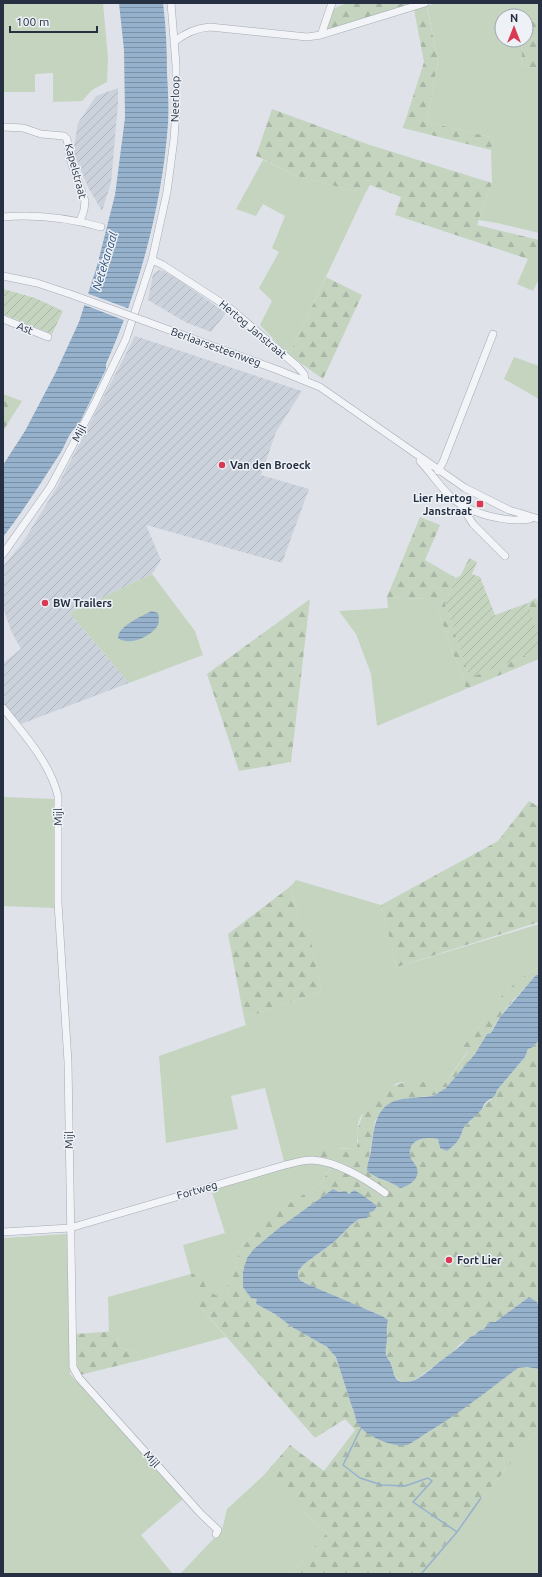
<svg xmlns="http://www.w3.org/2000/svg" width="542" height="1577" font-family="Ubuntu,sans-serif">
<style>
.industrial{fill:url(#industrial-furrows)}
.grass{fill:#c4d4bf}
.forest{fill:url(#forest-firs)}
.garden{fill:url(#garden-furrows)}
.water{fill:url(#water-rules)}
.pier{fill:#dfe3e9}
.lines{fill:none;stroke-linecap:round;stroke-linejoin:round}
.stream{stroke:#96b1cc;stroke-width:1.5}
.minor-casing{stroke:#a4aab4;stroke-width:8}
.minor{stroke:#f2f4f7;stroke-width:7}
.minor-bridge-casing{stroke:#a4aab4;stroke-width:8;stroke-linecap:butt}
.minor-bridge{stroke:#f2f4f7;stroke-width:7}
.poi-dot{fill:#d93952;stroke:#eef2f7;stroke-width:1.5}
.labels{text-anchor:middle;stroke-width:3;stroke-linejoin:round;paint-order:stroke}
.street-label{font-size:11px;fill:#263042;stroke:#eef2f7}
.poi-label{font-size:11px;font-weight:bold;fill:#263042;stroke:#eef2f7;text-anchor:start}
.water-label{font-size:12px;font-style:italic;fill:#2d4f79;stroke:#eef2f7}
</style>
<defs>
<pattern id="industrial-furrows" width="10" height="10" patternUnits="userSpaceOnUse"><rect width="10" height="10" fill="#ccd2db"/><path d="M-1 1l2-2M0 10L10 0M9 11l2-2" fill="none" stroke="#afb5bd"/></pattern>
<pattern id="forest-firs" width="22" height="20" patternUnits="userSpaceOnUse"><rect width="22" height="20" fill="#c4d4bf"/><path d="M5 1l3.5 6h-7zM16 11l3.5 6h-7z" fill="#a8b6a5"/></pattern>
<pattern id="garden-furrows" width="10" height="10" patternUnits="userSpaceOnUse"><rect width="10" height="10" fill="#c4d4bf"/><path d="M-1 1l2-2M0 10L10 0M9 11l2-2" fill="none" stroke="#a8b6a5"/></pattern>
<pattern id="water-rules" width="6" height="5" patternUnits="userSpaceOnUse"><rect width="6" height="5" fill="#96b1cc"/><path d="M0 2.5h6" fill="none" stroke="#7a90a7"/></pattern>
</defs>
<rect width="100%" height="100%" fill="#dfe3e9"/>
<path class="industrial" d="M118 88V104L111 183 102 211 89 189 73 152 78 123 96 96Z
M159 270 164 271 179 280 226 313 211 332 185 322 148 300 153 274Z
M135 336 302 391 276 432 261 475 309 489 282 563 146 525 161 560 152 574 70 613 129 683 21 724 3 703V663L21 649 12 633 3 608V566L21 545 57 487Z"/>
<path class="grass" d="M3 3H103L108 58 107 82 92 90 82 101 53 102V73L35 74V92H3Z
M437 3H539V22L526 21V16H502V40H523L521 65 539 69V233L497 223 479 220 492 183 491 150 494 138 427 122 438 61 427 6Z
M263 160 297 176 365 194 289 355 260 325 272 301 259 288 279 252 272 248 285 216 263 204 256 216 236 209Z
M539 254V279L533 291 517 284 528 259 536 261Z
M514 357 539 366V399L504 379Z
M152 574 195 631 203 655 129 683 70 613Z
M387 597 426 599 436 605 466 689 377 726 371 674 356 634 339 611 388 608Z
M3 797 55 799V908L3 906Z
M296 880 381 905 397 967 539 924V968C532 969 528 973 523 977 497 997 483 1020 463 1046L468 1051 442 1087C430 1078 431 1082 419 1083 411 1083 403 1081 395 1084 391 1086 364 1112 361 1116 355 1126 359 1139 356 1149L341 1148 333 1165 320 1184 301 1196 255 1232 239 1251 234 1274 227 1285 229 1295H215L205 1287 196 1302 226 1337 141 1360 139 1353 119 1347 116 1331 109 1332 108 1297 191 1274 183 1245 225 1233 211 1189 285 1165 265 1088 231 1096 238 1129 166 1143 159 1056 246 1025 244 1018 322 992 307 924H300L291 886Z
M67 1234 70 1374 183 1499 141 1535 173 1574H3V1238Z
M539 1428V1574H421Z
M263 1476 327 1533 290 1574H180L222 1530 227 1509Z"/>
<path class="forest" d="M347 3H426L438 61 427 122 494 138 491 150 403 128 424 62 413 4 327 31 333 9Z
M526 21 539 22V69L521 65 523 40H526Z
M272 109 370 145 492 183 477 225 539 240V254L537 262 395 215 401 197 370 185 365 194 297 176 256 156Z
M326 277 362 295 323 379 289 355Z
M3 394 22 401 3 431Z
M420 517 440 525 425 560 456 578 445 604 470 677 539 650V659L466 689 436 605 426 599 387 597Z
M536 598 539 604V636L528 603Z
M310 599 291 762 239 771 207 674Z
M529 801 539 807V922L397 967 381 905 498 841Z
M291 886 300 924 307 923 322 992 244 1018 228 934Z
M539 968V975L536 976C521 992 499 1013 491 1033L487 1034 475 1054 445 1089 442 1090 436 1095 397 1100 388 1105 375 1121 367 1171C379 1182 390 1180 400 1188L417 1168C415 1164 411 1160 410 1156 406 1140 426 1136 438 1139L440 1148 447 1151 454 1145 460 1137 464 1127 470 1122 475 1114 481 1110 486 1103 491 1100 497 1090 525 1057 528 1049 533 1047 539 1040V1307L537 1302 529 1297 495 1322H490L483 1330H480L475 1335 470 1337C468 1341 467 1340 463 1342 458 1345 454 1351 450 1355 443 1360 436 1364 430 1369 414 1381 399 1393 391 1366 390 1362 386 1357 386 1352 386 1337 387 1331 382 1316L307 1284 301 1281 298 1277V1271L304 1264 334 1242 352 1224 359 1219 367 1218V1213L374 1211 377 1206 354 1190 349 1194 339 1192 333 1189 279 1228 243 1272 244 1281 258 1299 256 1304 275 1314 292 1327 317 1341 332 1351 336 1357 352 1407C355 1412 356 1420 359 1425 365 1434 397 1441 408 1444L441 1424 518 1368 527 1367 539 1369V1428L421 1574H290L327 1533 263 1476 290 1445 324 1471 355 1430 345 1419 315 1438 196 1302 191 1274 204 1272 205 1286 215 1295H229L227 1285 234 1274 239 1251 255 1232 279 1210 320 1184 333 1165 303 1161 324 1148 356 1149 358 1142 357 1131 366 1105 382 1089 409 1081 419 1083 429 1080 436 1082 442 1087 468 1052 463 1046C483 1020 496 997 523 977 528 973 532 969 539 968Z
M116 1331 119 1347 139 1353 141 1360 80 1375 77 1368 76 1334Z"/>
<path class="garden" d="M3 289 35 298 63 311 52 334 3 314Z
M469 558 477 562 472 574 480 577 495 615 528 603 539 636V650L470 678 445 604 456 578 461 575Z"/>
<path class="water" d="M119 3H163C166 26 167 49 167 73 168 90 169 107 168 124 162 207 139 289 106 364V369L78 426C69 431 66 444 61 452 42 481 24 510 3 537V465L25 431 56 372 79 322 97 266 115 195 125 118 124 50Z
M152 611 158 613C159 618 160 623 156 628 148 638 128 646 118 638 118 626 142 616 152 611Z
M536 975H539V1040L533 1047 528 1049 525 1057 497 1090C494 1100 491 1097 485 1103 483 1105 483 1109 480 1111 475 1116 470 1121 465 1126 462 1129 462 1134 460 1137 457 1143 452 1147 447 1151L440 1148 438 1139C426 1136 408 1139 410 1155 410 1159 414 1162 416 1166 422 1177 410 1186 400 1188 390 1180 379 1181 367 1171 367 1164 370 1158 371 1150 374 1131 374 1106 398 1100 409 1097 421 1098 432 1096 438 1095 440 1090 445 1089L475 1054 487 1034 491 1033 500 1017Z
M333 1189 339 1192 345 1191 349 1194 354 1190 361 1194 377 1206 374 1211 368 1213 369 1215 367 1218 359 1219 352 1224 334 1242 304 1264 298 1271V1277L301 1281 307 1284 382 1316 388 1320C386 1327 387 1332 387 1338 387 1343 385 1349 386 1354 386 1357 389 1360 390 1362 394 1370 393 1383 405 1382 419 1382 431 1368 442 1360 447 1357 468 1340 470 1337L475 1335 480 1330H483L490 1322H495L529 1297 537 1302 539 1307V1369L527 1367 518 1368C488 1390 460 1413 428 1432 422 1436 414 1442 407 1445 394 1448 365 1436 358 1424 355 1419 355 1412 352 1407L336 1357 327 1347 292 1327 275 1314 256 1304 257 1299 251 1298 243 1287V1272L247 1258 254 1249 279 1228Z"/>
<path class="pier" d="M86 293 130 309 126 321 82 304Z"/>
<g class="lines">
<path class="stream" d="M361 1428 343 1465 360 1478 382 1485 405 1486 428 1478 432 1481 413 1502 457 1532
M421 1574 457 1532 481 1498"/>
<g class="minor-casing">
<path id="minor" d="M321 35 332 3
M174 42C185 33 196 28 210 27L307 37 321 35 425 3
M3 127 23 128 41 134 64 136 67 139 71 162 85 201 84 210 80 221
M3 217C37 214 68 218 101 227
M152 260 163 265 231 309 297 366 304 374 305 380
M3 276 37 283 70 294
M3 319 48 337
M142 320 278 370 320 387 465 488 509 510 539 519
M420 461C431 473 441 488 453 499 472 514 506 523 530 519
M438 471 443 462 493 334
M461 505 473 524 505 556
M3 554 51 486 94 405 126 339 152 260 167 192 174 139 176 111V65L171 3
M3 708C24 734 50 763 58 796V903L68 1062 73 1367 79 1378 201 1514 218 1530 216 1534
M3 1232 70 1228 285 1165C294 1163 303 1160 312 1160 336 1161 366 1179 385 1193"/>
</g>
<use href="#minor" class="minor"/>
<g class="minor-bridge-casing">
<path id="minor-bridge" d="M70 294 142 320"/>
</g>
<use href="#minor-bridge" class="minor-bridge"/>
</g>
<g class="poi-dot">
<circle cx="222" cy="465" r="4"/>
<rect x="476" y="500" width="8" height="8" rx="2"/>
<circle cx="45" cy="603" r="4"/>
<circle cx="449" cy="1260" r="4"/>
</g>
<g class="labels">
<g class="street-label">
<text transform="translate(175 99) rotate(-89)" y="4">Neerloop</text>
<text transform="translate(76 171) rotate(75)" y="4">Kapelstraat</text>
<text transform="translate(25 328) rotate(22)" y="4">Ast</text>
<text transform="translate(253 329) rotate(40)" y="4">Hertog Janstraat</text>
<text transform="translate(216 347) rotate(20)" y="4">Berlaarsesteenweg</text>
<text transform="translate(79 433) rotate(-62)" y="4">Mijl</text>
<text transform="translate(58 817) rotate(-90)" y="4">Mijl</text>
<text transform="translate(69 1140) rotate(-90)" y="4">Mijl</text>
<text transform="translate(197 1190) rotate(-16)" y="4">Fortweg</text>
<text transform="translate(152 1459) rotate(48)" y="4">Mijl</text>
</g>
<g class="poi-label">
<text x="230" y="469">Van den Broeck</text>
<text x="472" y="502" text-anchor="end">Lier Hertog<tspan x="472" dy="13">Janstraat</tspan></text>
<text x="53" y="607">BW Trailers</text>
<text x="457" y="1264">Fort Lier</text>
</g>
<g class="water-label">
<text transform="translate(105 261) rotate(-73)" y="4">Netekanaal</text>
</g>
</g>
<rect width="542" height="1577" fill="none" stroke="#263042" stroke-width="8"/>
<g transform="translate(514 28)"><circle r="19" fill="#eef2f7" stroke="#9ea4af"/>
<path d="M0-3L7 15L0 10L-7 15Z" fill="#d93952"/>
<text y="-6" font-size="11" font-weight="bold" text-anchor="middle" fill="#263042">N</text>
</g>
<path d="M10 26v6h87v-6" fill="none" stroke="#263042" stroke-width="2"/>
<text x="16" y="26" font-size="12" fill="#263042" stroke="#eef2f7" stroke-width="3" paint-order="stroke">100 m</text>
</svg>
